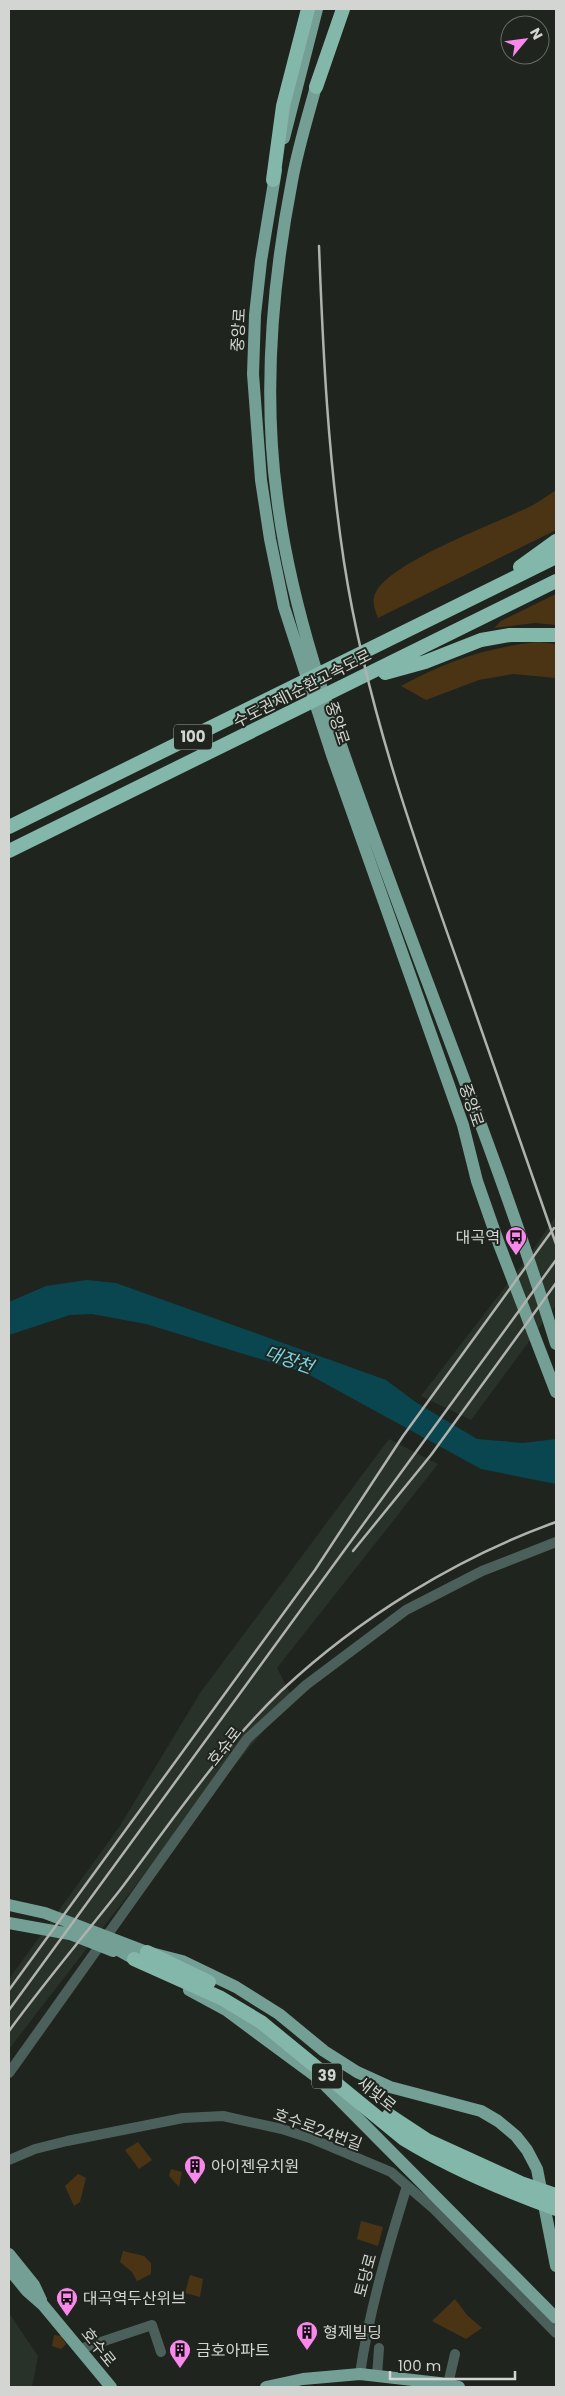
<svg xmlns="http://www.w3.org/2000/svg" width="565" height="2396" font-family="Poppins,'Noto Sans KR',sans-serif">
<style>
.built{fill:#293228}
.green{fill:#4b3414}
.water{fill:#0a464f}
.lines{fill:none;stroke-linecap:round;stroke-linejoin:round}
.minor{stroke:#4c605b;stroke-width:10}
.major{stroke:#749f94;stroke-width:12}
.highway{stroke:#83b7aa;stroke-width:14}
.rail{stroke:#afb2ae;stroke-width:2.5}
.labels{text-anchor:middle;stroke-width:4;stroke-linejoin:round;paint-order:stroke}
.shield{fill:#1f241e;stroke:#9ca09b;stroke-width:1}
.shield-label{font-size:15px;font-weight:bold;fill:#d2d5d1}
.street-label{font-size:16px;fill:#d2d5d1;stroke:#1f241e}
.poi-label{font-size:16px;fill:#d2d5d1;stroke:#1f241e;text-anchor:start}
.water-label{font-size:18px;font-style:italic;fill:#7bd3e4;stroke:#1f241e}
</style>
<rect width="100%" height="100%" fill="#1f241e"/>
<path class="built" d="M556 1216V1305L471 1420 421 1396 528 1257Z
M389 1439 438 1464 277 1668 292 1697 153 1863 9 2049V1979L120 1826 200 1693Z
M9 2313 38 2356 32 2387H9Z"/>
<path class="green" d="M556 490V530L378 618C375 610 371 601 376 592 393 560 498 523 533 505 541 500 549 495 556 490Z
M556 594V625L535 623 494 628 501 621Z
M539 642 556 644V678L513 674 479 680 426 700 401 686C447 661 487 647 539 642Z
M138 2142 152 2160 139 2169 125 2150Z
M171 2169 182 2172 179 2187 169 2176Z
M78 2174 86 2178 80 2202 74 2206 65 2186Z
M361 2221 383 2227 378 2246 357 2239Z
M123 2251 144 2256 151 2263V2274L137 2281 132 2272 120 2262Z
M190 2275 203 2279 200 2297 185 2293Z
M455 2299 467 2315 482 2328 466 2339 432 2321Z
M54 2335 61 2336 66 2344 61 2349 52 2346Z"/>
<path class="water" d="M87 1280 116 1283 386 1380 417 1403 477 1439 523 1443 556 1439V1484L481 1469 306 1373 146 1324 92 1314 70 1315 9 1335V1302L46 1286Z"/>
<g class="lines">
<path class="minor" d="M9 2073 247 1739 306 1685 406 1610 482 1571 556 1542
M9 2160 35 2149 67 2141 183 2118 223 2116 282 2129 310 2138 391 2172 434 2209 556 2333
M80 2349 152 2325 161 2352
M360 2374C369 2311 388 2247 407 2186
M377 2376 379 2348
M448 2384 455 2354"/>
<path class="major" d="M318 79C309 113 298 147 292 181 272 284 263 393 277 497 292 617 336 733 377 846 437 1012 504 1175 556 1344
M284 138 317 9
M276 170 261 261 255 315 253 374 261 480 270 539 284 607 332 755 463 1125 477 1181 499 1244 556 1392
M9 1905 45 1913 147 1952 182 1961 236 1987 279 2014 324 2051 357 2072 390 2087 481 2111 498 2121 516 2136 527 2150 537 2169 556 2266
M9 1923 70 1934 113 1951
M106 1943 143 1964
M189 1990 226 2010 318 2078 556 2318
M9 2254 34 2285 41 2300
M9 2269 27 2291 43 2305 111 2387
M266 2387 303 2379 360 2374 439 2383 459 2387"/>
<path class="highway" d="M316 87 343 9
M273 180 283 106 308 9
M520 567 556 541
M385 673 425 662 481 640 510 635H556
M9 827 556 557
M9 851 556 581
M147 1952 209 1982
M134 1959 221 1998 261 2022 404 2139C451 2168 504 2190 556 2209
M389 2115 427 2140 521 2183 556 2195"/>
<path class="rail" d="M319 246C323 352 328 457 344 562 366 705 415 843 464 980 495 1068 525 1156 556 1244
M353 1551 431 1455 556 1283
M9 1990 315 1570 403 1436 554 1228
M9 2010 556 1260
M9 2031C44 1983 83 1937 120 1890 171 1822 220 1750 281 1691 359 1618 456 1558 556 1522"/>
</g>
<defs>
<g id="bus-pin" transform="scale(1.125)"><path d="M0 17L-7.5 6A9.5 9.5 0 1 1 7.5 6Z" fill="#f888ea" stroke="#1f241e"/><path d="M-5-6H5V4H4V6H2V4H-2V6H-4V4H-5ZM-3.5-4V0h7V-4ZM-3.5 1.2v1.5H-2V1.2ZM2 1.2v1.5H3.5V1.2Z" fill="#111"/></g>
<g id="building-pin" transform="scale(1.125)"><path d="M0 17L-7.5 6A9.5 9.5 0 1 1 7.5 6Z" fill="#f888ea" stroke="#1f241e"/><path d="M-4-6H4V6H1V3H-1V6H-4ZM-2.5-4.3h1.7v1.8h-1.7ZM.8-4.3h1.7v1.8H.8ZM-2.5-1h1.7V.8h-1.7ZM.8-1h1.7V.8H.8Z" fill="#111"/></g>
</defs>
<g fill-rule="evenodd">
<use href="#bus-pin" x="516" y="1237"/>
<use href="#building-pin" x="195" y="2166"/>
<use href="#bus-pin" x="67" y="2298"/>
<use href="#building-pin" x="307" y="2332"/>
<use href="#building-pin" x="180" y="2350"/>
</g>
<g class="labels">
<g class="shield">
<rect x="174" y="724.5" width="38" height="25" rx="4"/>
<rect x="312" y="2063.5" width="30" height="25" rx="4"/>
</g>
<g class="shield-label">
<text x="193" y="742">100</text>
<text x="327" y="2081">39</text>
</g>
<g class="street-label">
<text transform="translate(238 330) rotate(-87)" y="6">중앙로</text>
<text transform="translate(302 688) rotate(-27)" y="6">수도권제1순환고속도로</text>
<text transform="translate(338 723) rotate(72)" y="6">중앙로</text>
<text transform="translate(472 1105) rotate(71)" y="6">중앙로</text>
<text transform="translate(224 1746) rotate(-52)" y="6">호수로</text>
<text transform="translate(377 2094) rotate(39)" y="6">새빛로</text>
<text transform="translate(318 2129) rotate(20)" y="6">호수로24번길</text>
<text transform="translate(365 2275) rotate(-75)" y="6">토당로</text>
<text transform="translate(99 2347) rotate(51)" y="6">호수로</text>
</g>
<g class="poi-label">
<text x="500" y="1243" text-anchor="end">대곡역</text>
<text x="211" y="2172">아이젠유치원</text>
<text x="83" y="2304">대곡역두산위브</text>
<text x="323" y="2338">형제빌딩</text>
<text x="196" y="2356">금호아파트</text>
</g>
<g class="water-label">
<text transform="translate(289 1360) rotate(19)" y="6">대장천</text>
</g>
</g>
<rect width="565" height="2396" fill="none" stroke="#d2d5d1" stroke-width="20"/>
<g transform="translate(525 40) rotate(61)"><circle r="24" fill="#1f241e" stroke="#676b66"/>
<path d="M0-4L9 19L0 12L-9 19Z" fill="#f888ea"/>
<text y="-8" font-size="14" font-weight="bold" text-anchor="middle" fill="#d2d5d1">N</text>
</g>
<path d="M390 2371v8h125v-8" fill="none" stroke="#d2d5d1" stroke-width="2.5"/>
<text x="398" y="2371" font-size="15" fill="#d2d5d1" stroke="#1f241e" stroke-width="4" paint-order="stroke">100 m</text>
</svg>
